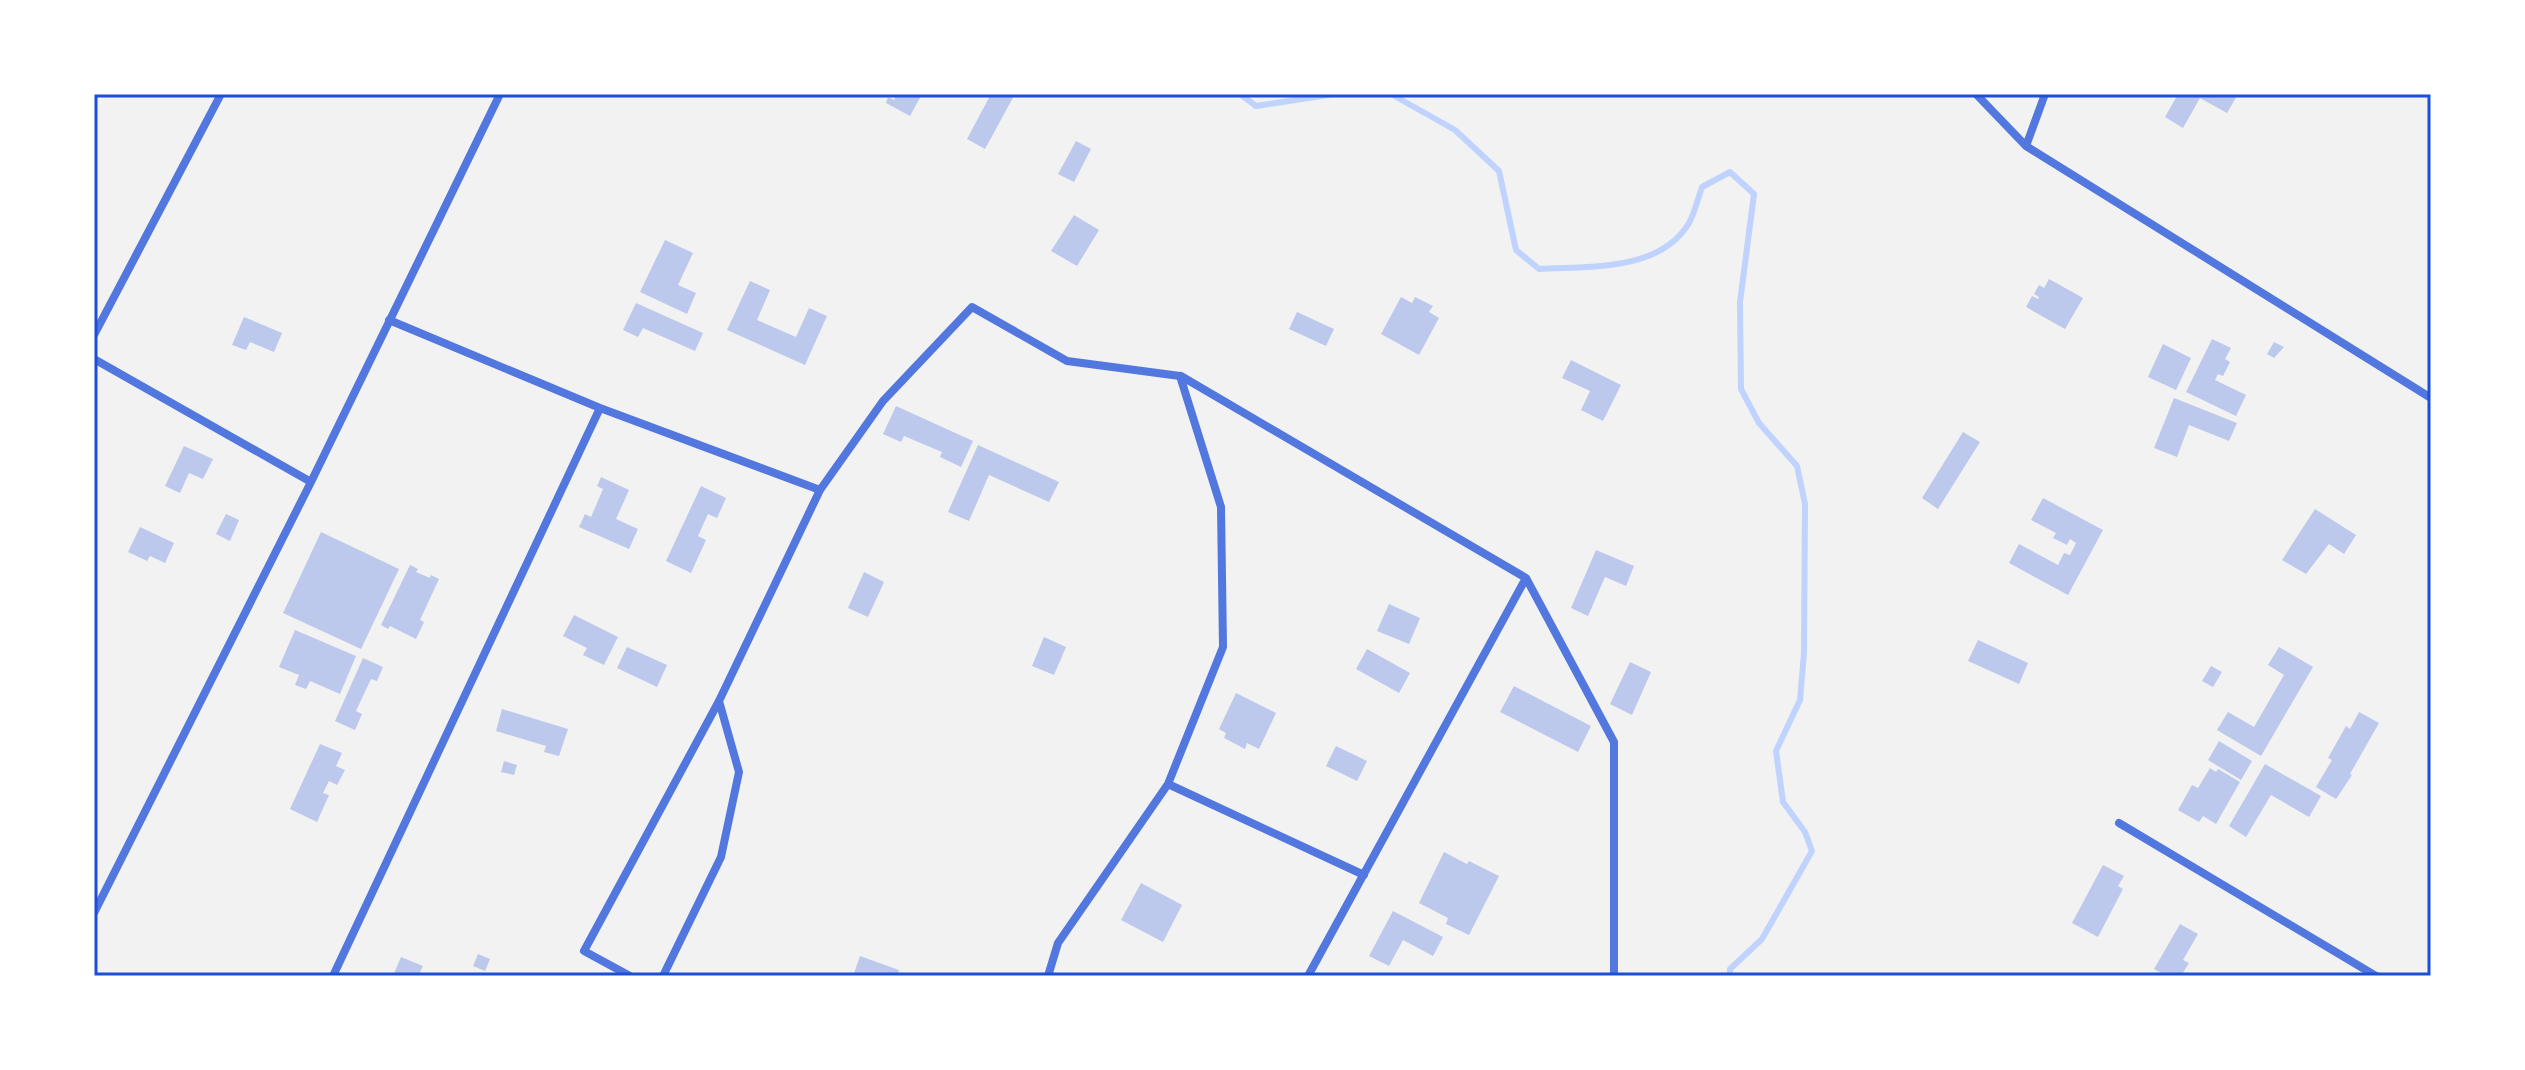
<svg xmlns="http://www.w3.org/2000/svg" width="2525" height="1070" font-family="Raleway,sans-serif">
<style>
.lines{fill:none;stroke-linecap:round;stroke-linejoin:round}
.stream{stroke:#bfd3fe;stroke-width:6}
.building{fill:#bdc9ec}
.minor{stroke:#5277de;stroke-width:8}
.neatline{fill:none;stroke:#1d4ed8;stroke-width:3}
</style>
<rect width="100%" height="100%" fill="#f2f2f2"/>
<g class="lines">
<path class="stream" d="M1240 94 1256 106 1334 94
M1391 94 1455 130 1499 171 1516 250 1539 269C1588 266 1660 272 1689 223 1695 212 1698 198 1702 187L1730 172 1754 194 1740 302 1741 389 1759 423 1797 466 1805 504 1804 653 1800 700 1776 751 1783 802 1805 832 1812 851 1762 939 1730 969V976"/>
</g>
<path class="building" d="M897 94H922L910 116 886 103 888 97 894 100Z
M991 94H1015L985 149 967 139Z
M2178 94H2238L2227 113 2200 98 2183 128 2165 117Z
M1076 141 1091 149 1074 182 1058 174Z
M1074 215 1099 230 1077 266 1051 251Z
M665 240 693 253 678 285 696 293 687 314 640 292Z
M2049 279 2083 298 2065 329 2026 307 2032 296 2038 299 2039 297 2034 294 2039 285 2044 288Z
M750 281 770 290 757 320 796 337 809 308 827 316 805 365 727 330Z
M1401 297 1412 303 1415 297 1433 306 1429 312 1439 318 1419 355 1381 334Z
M636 303 703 333 695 351 643 328 638 337 623 330Z
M1297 312 1334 329 1326 346 1289 329Z
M244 317 282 333 274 352 250 342 246 350 232 345Z
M2212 339 2231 348 2225 359 2230 362 2223 376 2218 374 2215 380 2246 395 2236 416 2186 392Z
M2274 342 2284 347 2274 358 2267 354Z
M2163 344 2191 358 2176 390 2148 377Z
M1571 360 1621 385 1603 421 1581 410 1590 391 1562 378Z
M2174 398 2237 423 2229 441 2189 425 2177 457 2154 448Z
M896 406 973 441 961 467 940 457 942 452 904 436 901 442 883 434Z
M1963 432 1980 442 1938 509 1922 498Z
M978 445 1059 482 1049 502 989 475 969 521 948 512Z
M184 446 213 459 203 479 189 473 180 493 165 486Z
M601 477 629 490 616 519 638 529 629 549 579 527 585 514 591 517 603 489 597 486Z
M701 486 726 498 717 518 708 514 698 536 706 540 691 573 666 561Z
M2043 498 2103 530 2068 595 2009 563 2019 544 2058 565 2064 553 2070 555 2076 543 2070 539 2067 545 2053 538 2056 533 2031 520Z
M2315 509 2356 535 2344 554 2329 544 2306 574 2282 560Z
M226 514 239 520 230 541 216 534Z
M140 527 174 543 165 563 150 556 147 561 128 552Z
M321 532 399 569 361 649 283 613Z
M1596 550 1634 566 1626 586 1605 577 1588 616 1571 608Z
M410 565 418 569 416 572 430 578 431 575 439 579 420 620 424 622 416 639 390 626 388 629 381 625Z
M864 572 884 582 868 617 848 608Z
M1389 604 1420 618 1409 644 1377 631Z
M574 615 618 637 604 665 583 655 587 648 563 636Z
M295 630 356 656 340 694 310 681 306 689 295 685 299 675 279 667Z
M1044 637 1066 647 1054 675 1032 666Z
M1978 640 2028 663 2019 684 1968 661Z
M627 647 667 665 657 687 617 668Z
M2279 647 2313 667 2261 756 2217 730 2228 712 2254 727 2284 675 2268 665Z
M1367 649 1410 673 1399 693 1356 669Z
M363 658 383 667 377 681 371 679 356 711 362 714 355 730 335 721Z
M1630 662 1651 672 1632 715 1610 704Z
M2211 666 2222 672 2213 687 2202 681Z
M1514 686 1591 726 1578 752 1500 712Z
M1236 693 1276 713 1259 749 1247 743 1245 749 1224 738 1226 733 1219 729Z
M502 709 568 729 559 756 544 752 546 746 496 731Z
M2359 712 2379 723 2350 774 2352 775 2336 799 2316 787 2332 760 2328 758 2346 726 2350 729Z
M2219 741 2252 761 2241 780 2208 760Z
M320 744 342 753 336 766 345 770 337 785 329 781 323 793 329 795 317 822 290 809Z
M1336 746 1367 761 1357 781 1326 766Z
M504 761 517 765 514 775 501 772Z
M2265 764 2321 796 2309 817 2271 795 2246 837 2229 826Z
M2210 768 2216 772 2218 769 2240 782 2216 824 2203 816 2199 822 2178 810 2192 785 2198 788Z
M1444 852 1467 864 1469 861 1499 876 1469 935 1446 924 1448 918 1419 903Z
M2103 865 2124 876 2118 886 2123 889 2098 937 2072 923Z
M1141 883 1182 905 1163 942 1121 920Z
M1393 911 1443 937 1433 956 1403 940 1389 966 1369 956Z
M2180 924 2198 934 2183 960 2189 963 2181 976H2167L2154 969Z
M478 954 490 959 485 971 473 966Z
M860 956 899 970 897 976H853Z
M401 957 423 966 418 976H393Z"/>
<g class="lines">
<path class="minor" d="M1976 94 2026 146 2431 398
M2026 146 2045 94
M389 320 600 408 820 490 883 401 972 307 1067 361 1180 376 1221 507 1223 647 1168 784 1058 943 1048 976
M94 335 221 94
M94 359 311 482
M1181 376 1526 578 1614 742V976
M1168 784 1364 875
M2119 823 2376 976
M94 913 311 482 500 94
M333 976 600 408
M630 976 584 951 719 701 820 490
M663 976 721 857 739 772 719 701
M1308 976 1526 578"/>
</g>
<rect width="2525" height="1070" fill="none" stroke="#ffffff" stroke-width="192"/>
<rect x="96" y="96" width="2333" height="878" class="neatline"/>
</svg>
